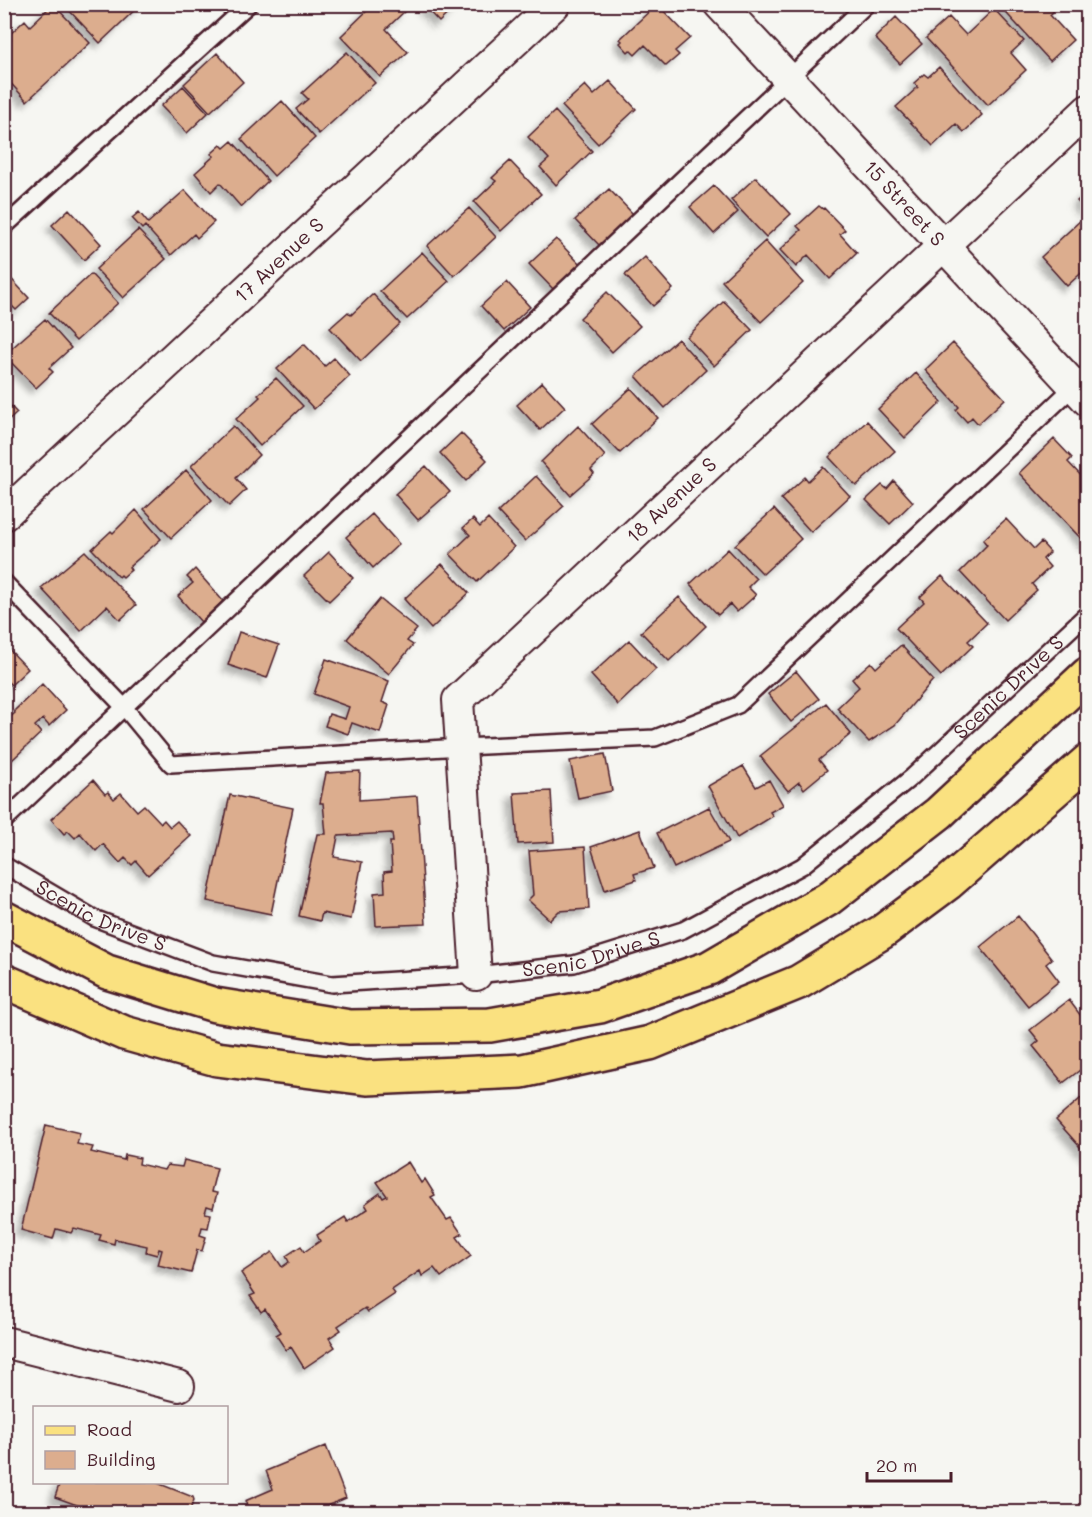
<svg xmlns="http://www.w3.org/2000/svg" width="1092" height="1517" font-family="Mali,sans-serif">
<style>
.building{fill:#dcad8e;stroke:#4a1f2b;stroke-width:1.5;filter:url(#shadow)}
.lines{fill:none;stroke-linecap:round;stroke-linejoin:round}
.lane-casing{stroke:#4a1f2b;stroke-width:20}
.street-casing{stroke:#4a1f2b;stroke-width:34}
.primary-casing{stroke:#4a1f2b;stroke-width:38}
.lane{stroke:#f6f6f2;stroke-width:15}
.street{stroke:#f6f6f2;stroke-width:30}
.primary{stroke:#fae180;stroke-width:33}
.labels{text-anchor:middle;stroke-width:4.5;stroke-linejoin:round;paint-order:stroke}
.street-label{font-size:20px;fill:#4a1f2b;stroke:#f6f6f2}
</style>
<defs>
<filter id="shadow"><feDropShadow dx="-5.5" dy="5.5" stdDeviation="3" flood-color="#0004"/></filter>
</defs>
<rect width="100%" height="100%" fill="#f6f6f2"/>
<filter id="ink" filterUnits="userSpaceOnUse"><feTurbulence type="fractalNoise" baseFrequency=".0167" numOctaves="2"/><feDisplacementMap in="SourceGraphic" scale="12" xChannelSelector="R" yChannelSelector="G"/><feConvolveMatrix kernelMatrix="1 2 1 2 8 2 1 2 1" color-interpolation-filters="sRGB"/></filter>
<g filter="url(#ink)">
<path class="building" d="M53 4 90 43 27 101 4 76V46L11 40 8 36 25 20 30 26Z
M63 4H141L100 43Z
M374 4H398L405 11 386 29 408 52 380 77 341 36Z
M422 4H458L439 22Z
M657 4 690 38 675 51 679 55 666 66 645 45 635 55 630 50 628 52 620 43 622 41 620 39Z
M998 4H1060L1050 15 1073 40 1050 61Z
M994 9 1024 41 1011 53 1026 70 988 105 926 38 949 17 966 35Z
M896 17 922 44 900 64 875 38Z
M347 52 375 83 319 134 296 109 308 99 302 93Z
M217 53 243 82 210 112 184 84Z
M939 67 982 115 964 132 956 124 933 146 896 107 918 87 914 83 924 74 928 77Z
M610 81 636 109 598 144 562 106 585 85 594 95Z
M183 86 208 113 187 133 161 106Z
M282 101 315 138 274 176 241 139Z
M555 111 592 151 556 185 540 167 549 159 528 137Z
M232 141 268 181 241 207 220 183 211 192 195 173 214 156 211 154 221 145 224 148Z
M510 161 541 194 501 231 474 202 496 181 492 178Z
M756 177 791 214 766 237 731 200Z
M714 186 738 212 714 234 690 207Z
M609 189 634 215 600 246 575 220Z
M185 190 214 222 197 238 194 234 171 255 145 226 142 229 132 218 139 212 148 223Z
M1088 191V212L1077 201Z
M819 206 823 209 824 208 845 230 840 234 857 253 830 279 808 255 796 267 780 250 801 230 797 226Z
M469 208 496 237 454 276 427 246Z
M69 209 101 244 84 260 52 225Z
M1082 219 1088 224V267L1067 286 1041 257Z
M138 230 166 259 123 298 96 269Z
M556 239 581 265 554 290 529 264Z
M765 241 803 283 761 322 722 281Z
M422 252 449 281 407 319 380 291Z
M645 257 673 289 653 306 625 275Z
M4 271 29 298 16 310 11 305 4 311Z
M91 274 118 303 76 341 49 313Z
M507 282 530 307 504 331 481 306Z
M607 292 640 326 612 352 580 318Z
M373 294 400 324 361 361 330 328 348 312 351 315Z
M724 301 752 330 714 366 687 337Z
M45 319 71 348 49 368 53 372 36 388 4 355Z
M678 339 706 370 665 408 636 376Z
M953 343 1005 399 978 424 972 417 967 422 956 410 959 407 925 370Z
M304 344 325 366 334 358 350 376 314 409 277 369Z
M916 373 942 402 905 438 878 409Z
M276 378 303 406 260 446 236 419 260 397 258 395Z
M542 382 565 407 540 430 517 405Z
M631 388 658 418 620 453 592 424Z
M4 399 17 413 4 425Z
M867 421 895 451 856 486 829 457Z
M233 426 259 455 236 478 246 490 229 506 191 466Z
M578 426 605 456 591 470 594 474 570 495 541 462Z
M461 433 487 460 466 481 440 453Z
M1054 439 1072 458 1068 462 1088 483V546L1019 473Z
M426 466 450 492 418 520 395 494Z
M823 467 850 496 811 532 781 499 805 477 808 481Z
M186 470 212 500 171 538 144 509Z
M536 476 564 506 525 541 498 512Z
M894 481 913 502 890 524 866 500 882 485 887 489Z
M774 509 801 539 763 574 735 545Z
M136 510 161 539 129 567 131 570 123 577 121 575 119 577 92 549 111 531 113 533Z
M372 514 399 544 373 568 346 537Z
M473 519 480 527 488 519 514 547 477 582 450 554 470 535 463 528Z
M1006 519 1034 549 1041 542 1050 552 1043 559 1050 567 1032 584 1037 590 1005 620 960 572 987 545 983 540Z
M728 549 756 579 748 587 756 595 737 612 730 604 718 615 690 584Z
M85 551 136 605 120 620 107 606 81 631 41 588Z
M329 552 353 578 329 601 304 576Z
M442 564 469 593 431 629 404 599Z
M195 569 223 601 201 622 178 596 193 583 187 577Z
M942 576 987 623 968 641 973 646 941 676 896 628 924 602 920 597Z
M679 597 706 626 669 661 641 632Z
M380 599 417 629 407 641 413 645 389 674 347 639Z
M239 632 279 645 267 678 228 665Z
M629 640 656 669 618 705 591 675Z
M4 644 28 669 11 685 4 678Z
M901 645 933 680 895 725 869 742 837 708 859 687 852 679 871 662 876 668Z
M326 659 389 681 382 702 389 705 380 733 352 723 348 734 325 726 329 714 345 719 349 707 314 694Z
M796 671 819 699 791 722 768 694Z
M42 684 66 710 49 726 43 719 35 726 41 733 12 760 4 753V722L15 713 14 711Z
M826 703 851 734 819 760 827 770 804 789 799 782 788 791 760 756Z
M605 754 612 791 578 798 570 761Z
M743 766 756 787 769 780 783 805 770 812 773 816 737 838 708 786Z
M360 771 359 800 417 796 426 924 376 926 374 893 385 892 384 872 392 871 390 842H393L392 833 338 836 334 857 362 862 351 919 322 913 320 921 299 916 317 834H326L323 803H320L326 773Z
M93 780 105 794 108 792 114 799 121 793 137 811 144 805 161 823 164 820 170 827 177 821 191 836 148 875 136 861 132 865 125 858 120 863 103 844 96 851 80 833 75 838 68 831 64 834 51 819Z
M551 791 554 842 518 844 514 793Z
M230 795 293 808 271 914 207 901Z
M709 807 729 842 674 868 657 833Z
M640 830 654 868 634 874 636 880 605 890 591 847Z
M585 847 589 909 559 911 550 920 528 900 533 895 529 851Z
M1018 916 1052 959 1046 964 1059 981 1028 1006 980 947Z
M1069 1000 1081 1016 1088 1012V1064L1063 1083 1033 1046 1039 1041 1030 1030Z
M1088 1092V1156L1056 1120Z
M46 1125 80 1133 77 1144 93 1147 91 1152 124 1160 125 1155 140 1158 139 1164 164 1170 167 1165 182 1167 184 1160 217 1168 211 1192 217 1193 213 1208 207 1206 205 1213 211 1214 208 1228 202 1227 200 1235 206 1237 202 1251 197 1250 191 1273 158 1265 162 1250 159 1249 157 1255 146 1252 147 1246 115 1239 114 1244 99 1240 101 1235 74 1228 71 1233 56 1229 53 1239 21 1230Z
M408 1162 421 1183 425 1179 435 1195 431 1197 447 1220 451 1218 462 1234 457 1237 471 1256 441 1277 434 1268 422 1276 420 1271 392 1290 395 1294 368 1312 365 1308 338 1326 341 1330 329 1338 335 1347 304 1368 291 1347 286 1350 276 1335 281 1332 265 1309 261 1312 250 1296 255 1294 241 1273 272 1252 282 1267 289 1262 286 1256 301 1246 304 1252 320 1241 317 1235 345 1217 348 1222 368 1209 365 1204 380 1193 383 1198 387 1196 377 1182Z
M326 1446 346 1498 329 1505 332 1512H250L245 1501 273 1489 266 1471Z
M60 1482H155L193 1497 194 1500 189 1512H96L55 1497Z"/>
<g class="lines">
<g class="lane-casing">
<g id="lane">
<path d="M4 227 249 4"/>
<path d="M4 582 124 707 171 764 462 747 655 738 738 705 1088 373"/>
<path d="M4 821 867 4"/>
<path id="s1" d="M4 865 94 918 213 963 332 984 476 975 574 964 683 930 802 866 912 777 1088 613"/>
</g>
</g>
<g class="street-casing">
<g id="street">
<path id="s2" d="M719 4 1088 401"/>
<path id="s3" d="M4 515 555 4"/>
<path id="s4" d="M476 975 458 700 1088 110"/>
<path d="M4 1342 179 1386"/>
</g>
</g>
<g class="primary-casing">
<path id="primary" d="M4 918 107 972 215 1005 350 1027 490 1025 600 1006 709 968 828 899 939 813 1088 674
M4 981 124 1033 217 1059 367 1078 522 1071 650 1043 799 982 882 932 948 883 1088 761"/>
</g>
<use href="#lane" class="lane"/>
<use href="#street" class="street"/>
<use href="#primary" class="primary"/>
</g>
</g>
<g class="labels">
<g class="street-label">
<text dy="7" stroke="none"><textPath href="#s2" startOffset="272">15 Street S</textPath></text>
<text dy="7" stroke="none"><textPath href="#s3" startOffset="375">17 Avenue S</textPath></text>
<text dy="7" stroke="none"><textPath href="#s4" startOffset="568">18 Avenue S</textPath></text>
<text dy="7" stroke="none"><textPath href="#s1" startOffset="1118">Scenic Drive S</textPath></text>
<text dy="7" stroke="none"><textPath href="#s1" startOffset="110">Scenic Drive S</textPath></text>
<text dy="7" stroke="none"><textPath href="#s1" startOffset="614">Scenic Drive S</textPath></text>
</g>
</g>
<rect width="1092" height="1517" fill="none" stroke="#f6f6f2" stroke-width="24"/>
<rect x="12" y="12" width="1068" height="1493" fill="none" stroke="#4a1f2b" stroke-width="2" filter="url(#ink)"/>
<rect x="33" y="1406" width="195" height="78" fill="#f6f6f2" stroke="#b1a0a2" stroke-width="1.5"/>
<rect x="45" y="1426" width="30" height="9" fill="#fae180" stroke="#b1a0a2" stroke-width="1.5"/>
<text x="87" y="1436" font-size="18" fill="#4a1f2b">Road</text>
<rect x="45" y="1451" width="30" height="18" fill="#dcad8e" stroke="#b1a0a2" stroke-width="1.5"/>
<text x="87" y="1466" font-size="18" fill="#4a1f2b">Building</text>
<path d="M867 1472v9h84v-9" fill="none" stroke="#4a1f2b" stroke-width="3"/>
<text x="876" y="1472" font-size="18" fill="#4a1f2b" stroke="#f6f6f2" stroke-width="4.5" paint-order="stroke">20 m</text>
</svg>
